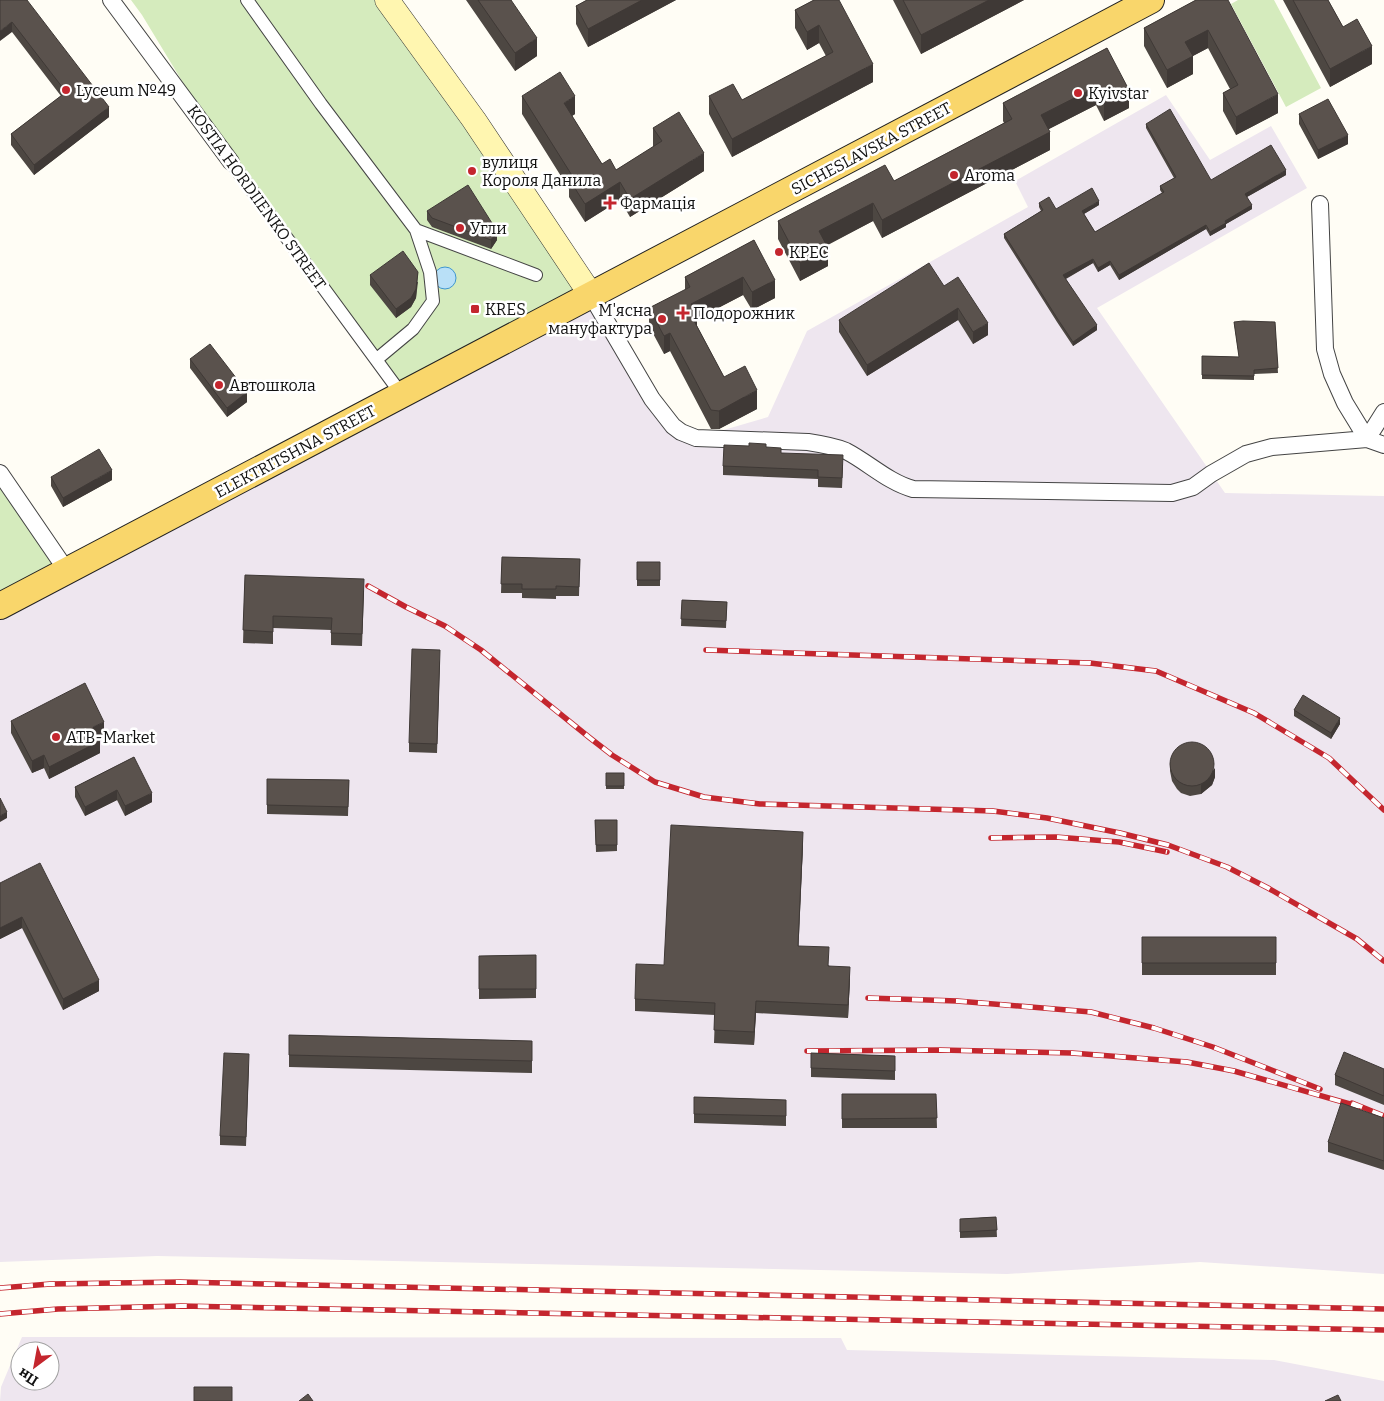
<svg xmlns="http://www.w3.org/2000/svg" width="1384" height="1401" font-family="Bitter,serif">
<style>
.industrial{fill:#eee6ef;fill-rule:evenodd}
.green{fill:#d5ebbd}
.water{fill:#b9e0f7;stroke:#3f96cf}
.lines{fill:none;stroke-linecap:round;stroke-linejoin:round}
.pedestrian-casing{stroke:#444;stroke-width:14}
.minor-casing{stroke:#444;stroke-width:18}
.secondary-casing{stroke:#333;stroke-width:25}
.primary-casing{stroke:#222;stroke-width:28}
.pedestrian{stroke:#fff;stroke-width:12}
.minor{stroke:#fff;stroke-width:16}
.secondary{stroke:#fff6b0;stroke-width:24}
.primary{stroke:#f9d66b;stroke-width:26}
.rail-casing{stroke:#c4262e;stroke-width:5.5}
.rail{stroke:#fff;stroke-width:4;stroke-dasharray:11;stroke-linecap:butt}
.wall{fill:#4d4742}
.shaded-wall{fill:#3f3936}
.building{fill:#5a524d;stroke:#3f3936}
.poi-dot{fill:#c4262e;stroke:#fff;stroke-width:2}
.labels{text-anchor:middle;stroke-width:5;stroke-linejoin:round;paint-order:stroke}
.poi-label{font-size:16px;fill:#111;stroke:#fff;text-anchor:start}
.street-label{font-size:16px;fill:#111;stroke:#fff}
</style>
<rect width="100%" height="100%" fill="#fffdf5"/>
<path class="industrial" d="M1166 95 1210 160 1271 126 1307 188 1097 308 1225 493 1384 496V1274L1200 1262 1007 1274 157 1256 0 1262V606L591 295 652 399 696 438 768 417 807 331 1028 207 1015 181Z
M22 1337 841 1338 847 1350 1274 1360 1384 1381V1401H0L1 1387ZM20 1351H50V1381H20Z"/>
<path class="green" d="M131 0H387L591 295 402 395 231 162 142 15Z
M1238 0H1274L1321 88 1286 107 1231 4Z
M0 473 67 571 0 606Z"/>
<path class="water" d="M434 278a11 11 0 1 1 22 0a11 11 0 1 1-22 0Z"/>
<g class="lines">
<g class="pedestrian-casing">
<path id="pedestrian" d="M247 0 321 104 416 230 536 275
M231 162 402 395
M377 359 413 329 433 301 430 272 416 230"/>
</g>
<g class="minor-casing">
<path id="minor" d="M111 0 231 162
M1320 204 1325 349 1332 374 1345 403 1367 439
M591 295 652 399 673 426 681 432 696 438 808 442C821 444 834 446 846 451 869 463 888 482 913 489L1172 493 1193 487 1211 474 1246 454 1272 447 1367 439 1384 445
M1367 439 1384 412
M0 473 67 571"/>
</g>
<g class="secondary-casing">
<path id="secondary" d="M387 0 474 120 591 295"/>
</g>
<g class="primary-casing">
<path id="primary" d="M0 606C384 404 768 203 1151 0"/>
</g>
<use href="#pedestrian" class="pedestrian"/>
<use href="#minor" class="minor"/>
<use href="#secondary" class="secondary"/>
<use href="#primary" class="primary"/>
<g class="rail-casing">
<path id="rail" d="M368 586 406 607 445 626 481 650 590 738 612 755 655 782 704 797 760 804 993 811 1047 818 1120 833 1168 845 1227 867 1268 888 1357 939 1384 961
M706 650 1090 663 1156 671 1254 713 1329 758 1384 810
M991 838 1056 837 1119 842 1167 852
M868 998 957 1001 1091 1012 1154 1028 1213 1047 1320 1089
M807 1051 940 1050 1072 1053 1187 1062 1234 1071 1357 1106
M1352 1103 1384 1116
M0 1288 50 1284 180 1282 1384 1309
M0 1314 58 1309 181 1306 1384 1330"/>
</g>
<use href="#rail" class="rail"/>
</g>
<path class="wall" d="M0 0 109 117 34 175 11 145V134L61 96 12 32Z
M466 0H511L537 56 515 71Z
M587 0H676L588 47 576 24V6Z
M814 0 873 82 732 157 709 114V96L742 100 826 56 819 43 807 50 795 28V10Z
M893 0H1024L921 54Z
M1196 0 1278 113 1236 135 1223 111V93L1230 89 1208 48 1193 56V74L1167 88 1144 46V28Z
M1283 0H1328L1343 27 1372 64 1330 87Z
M1107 48 1129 108 1104 121 1096 105 1049 129 1050 150 882 238 873 221 826 246 828 266 800 281 778 239V221L894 181 1004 123 1003 121V103Z
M522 96 575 114 572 116 602 164 616 170 653 147V128L704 171 630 217 620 200 585 222 569 197V189L522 114Z
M1299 114 1348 144 1318 159 1299 124Z
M1146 124 1211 180 1286 175 1247 197 1252 209 1226 224V227L1210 236 1206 229 1119 280 1110 265 1098 272 1093 263 1066 279 1097 330 1073 346 1057 322 1004 238V234L1041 211 1039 207V203L1056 209 1099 205 1084 214 1095 232 1162 193 1160 190V186L1174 178 1146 128Z
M427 211 497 240 491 249 432 227 427 220Z
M754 240 775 298 752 310 743 295 697 319V326L724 377 757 409 719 429H711L670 351 664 354 649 326V308L685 290V277Z
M370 275 418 282 416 298 411 307 396 318 370 285Z
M944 286 988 335 973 344 958 320 867 376 839 332V320Z
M1234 322H1275L1278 373 1254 374V380L1202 379V356L1239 357Z
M190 359 247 402 227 417 190 368Z
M766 447 781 453 843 465 842 488 818 487V479L723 475V466Z
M51 477 112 480 63 507 51 486Z
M502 557 580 559 579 596H556V599L522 598V593H501Z
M637 562H660V586H637Z
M245 575 364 591 362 646 331 645V630L273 628V644L243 643Z
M682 600 727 602 726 628 681 626Z
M440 660 437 753 409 752V743Z
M1294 710 1340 724 1331 739 1294 716Z
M11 721 104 734 98 737 100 753 49 779 44 768 32 773 11 733Z
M134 757 152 802 125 816 117 800 85 816 75 797V787Z
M1170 762 1215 777 1212 785 1201 794 1190 796 1181 793 1177 789 1172 781 1170 771Z
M606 773H624V789H606Z
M267 779 349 780 348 816 267 814Z
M595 820H617V851L596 852Z
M803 845 798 946 850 979 848 1018 756 1013 754 1045 714 1043 715 1015 635 1011V999L664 965Z
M0 883 99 991 63 1010 22 928 0 939Z
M1142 937H1276V975H1142Z
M536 955V998L479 999V956Z
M289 1035 532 1041V1073L289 1067Z
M811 1053 895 1056V1080L811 1077Z
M249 1064 246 1146 220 1145V1136Z
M1384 1069V1105L1335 1085V1075Z
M842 1094H936L937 1128H842Z
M694 1097 786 1100V1126L694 1123Z
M1384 1118V1170L1328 1152V1142Z
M996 1217 997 1237 960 1238V1219Z"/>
<path class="shaded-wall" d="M642 0H676L588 47V29Z
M989 0H1024L921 54V35Z
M12 22V32L0 41V31Z
M819 25V43L807 50V32Z
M1208 30V48L1185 60V42Z
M537 38V56L515 71V53Z
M1372 46V64L1330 87V69Z
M1193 56V74L1167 88V70Z
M873 64V82L732 157V139Z
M1096 87V105L1041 133V115Z
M1129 90V108L1104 121V103Z
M1278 94V113L1236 135V117Z
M575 96V114L564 121V103Z
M109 107V117L34 175V165Z
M1050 132V150L882 238V220Z
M1348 135V144L1318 159V150Z
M704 153V171L630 217V199Z
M1286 170V175L1245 198V194Z
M620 182V200L585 222V204Z
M1099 201V205L1082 215V211Z
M873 203V221L819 249V231Z
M1252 205V209L1226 224V227L1210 236V232L1225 221Z
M1206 225V229L1119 280V275Z
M497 231V240L491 249V240Z
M828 248V266L800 281V263Z
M1093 259V263L1063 280V275Z
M1110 261V265L1098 272V268Z
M418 272 416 298 411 307 396 318V309Z
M743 277V295L697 319V332L692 335 691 304Z
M775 280V298L752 310V292Z
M958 308V320L867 376V365Z
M988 323V335L973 344V332Z
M1097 325V330L1073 346V342Z
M670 333V351L664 354V336Z
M757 390V409L719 429V411Z
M247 392V402L227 417V408Z
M112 470V480L63 507V498Z
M1340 718V724L1331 739V733Z
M104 722V734L93 740V727Z
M100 741V753L49 779V767Z
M44 755V768L32 773V761Z
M1215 768V777L1212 785 1201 794V785Z
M117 790V800L85 816V807Z
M152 793V802L125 816V806Z
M7 812V818L0 822V816Z
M803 832V845L798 958V946Z
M22 917V928L0 939V928Z
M850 967V979L848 1018V1005Z
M99 980V991L63 1010V999Z
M756 1001V1013L754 1045V1032Z"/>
<path class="building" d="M0 0H27L109 107 34 165 11 134 66 92 12 22 0 31Z
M478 0H511L537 38 515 53Z
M587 0H642L588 29 576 6Z
M814 0H839L873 64 732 139 709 96 733 84 742 100 833 52 819 25 807 32 795 10Z
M903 0H989L921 35Z
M1196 0H1228L1278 94 1236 117 1223 93 1238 85 1208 30 1185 42 1193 56 1167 70 1144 28Z
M1293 0H1328L1343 27 1357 19 1372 46 1330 69Z
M1107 48 1129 90 1104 103 1096 87 1041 115 1050 132 882 220 873 203 819 231 828 248 800 263 778 221 885 165 894 181 1012 119 1003 103Z
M560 72 575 96 564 103 602 164 610 159 616 170 662 141 653 128 679 112 704 153 630 199 620 182 585 204 569 179 573 177 522 96Z
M1328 99 1348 135 1318 150 1299 114Z
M1170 109 1211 180 1271 145 1286 170 1245 194 1252 205 1225 221 1226 223 1210 232 1206 225 1119 275 1110 261 1098 268 1093 259 1063 275 1097 325 1073 342 1057 318 1004 234 1043 210 1039 203 1049 197 1056 209 1092 188 1099 201 1082 211 1095 232 1164 192 1160 186 1176 177 1146 124Z
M468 185 497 231 491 240 432 218 427 211Z
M754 240 775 280 752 292 743 277 691 304 697 314 692 317 724 377 745 366 757 390 719 411 711 410 670 333 664 336 649 308 690 287 685 277Z
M403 251 418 272 416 289 411 298 396 309 370 275Z
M929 263 944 286 958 277 988 323 973 332 958 308 867 365 839 320Z
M1243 321 1275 322 1278 368 1254 370V376L1202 375V356L1239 357 1234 322Z
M210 344 247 392 227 408 190 359Z
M749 443 766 444V447L781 448V453L843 455 842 478 818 477V470L723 466 724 445 749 446Z
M99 449 112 470 63 498 51 477Z
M502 557 580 559 579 587 556 586V589H522V584H501Z
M637 562H660V580H637Z
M245 575 364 579 362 634 331 633 332 618 273 616V632L243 630Z
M682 600 727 602 726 621 681 619Z
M412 649 440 650 437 744 409 743Z
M85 683 104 722 93 727 100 741 49 767 44 755 32 761 11 721Z
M1303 695 1340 718 1331 733 1294 710Z
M1170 764a22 22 0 1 1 44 0a22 22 0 1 1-44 0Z
M134 757 152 793 125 806 117 790 85 807 75 787Z
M606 773H624V786H606Z
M267 779 349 780 348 807 267 805Z
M0 798 7 812 0 816Z
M595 820H617V845H596Z
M671 825 803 832 798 946 829 947 828 966 850 967 848 1005 756 1001 754 1032 714 1030 715 1003 635 999 636 964 664 965Z
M40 863 99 980 63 999 22 917 0 928V883Z
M1142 937H1276V963H1142Z
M536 955V989H479V956Z
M289 1035 532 1041V1061L289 1055Z
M1344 1052 1384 1069V1096L1335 1075Z
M224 1053 249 1054 246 1137 220 1136Z
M811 1053 895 1056V1071L811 1068Z
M842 1094H936L937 1118 842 1119Z
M694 1097 786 1100V1116L694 1114Z
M1341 1103 1384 1118V1161L1328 1142Z
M996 1217 997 1230 960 1232V1219Z
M194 1387H232V1401H194Z
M308 1394 313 1401H299Z
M1338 1395 1341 1401H1325Z"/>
<g class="poi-dot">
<circle cx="66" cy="90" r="5"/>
<circle cx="1078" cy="93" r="5"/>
<circle cx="472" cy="171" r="5"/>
<circle cx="954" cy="175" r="5"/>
<path d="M607.5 195.5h5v5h5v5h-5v5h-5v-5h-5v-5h5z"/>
<circle cx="460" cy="228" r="5"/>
<circle cx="779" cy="252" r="5"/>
<rect x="470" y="304" width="10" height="10" rx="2.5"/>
<path d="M680.5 305.5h5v5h5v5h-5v5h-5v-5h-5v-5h5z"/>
<circle cx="662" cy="319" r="5"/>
<circle cx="219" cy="385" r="5"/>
<circle cx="56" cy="737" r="5"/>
</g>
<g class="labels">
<g class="poi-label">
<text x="76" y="96">Lyceum №49</text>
<text x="1088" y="99">Kyivstar</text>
<text x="482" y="168">вулиця<tspan x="482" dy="18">Короля Данила</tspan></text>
<text x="964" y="181">Aroma</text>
<text x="620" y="209">Фармація</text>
<text x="470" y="234">Угли</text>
<text x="789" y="258">КРЕС</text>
<text x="485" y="315">KRES</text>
<text x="652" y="316" text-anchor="end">М'ясна<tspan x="652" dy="18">мануфактура</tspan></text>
<text x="693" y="319">Подорожник</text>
<text x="229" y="391">Автошкола</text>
<text x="66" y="743">ATB-Market</text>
</g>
<g class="street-label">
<text transform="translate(871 148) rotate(-28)" y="6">SICHESLAVSKA STREET</text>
<text transform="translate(257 197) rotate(54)" y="6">KOSTIA HORDIIENKO STREET</text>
<text transform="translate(295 451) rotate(-28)" y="6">ELEKTRITSHNA STREET</text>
</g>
</g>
<g transform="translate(35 1366) rotate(212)"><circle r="24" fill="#ffffff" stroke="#a0a0a0"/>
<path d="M0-4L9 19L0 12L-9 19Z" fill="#c4262e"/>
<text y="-8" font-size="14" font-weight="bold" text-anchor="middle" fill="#111111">Пн</text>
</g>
</svg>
